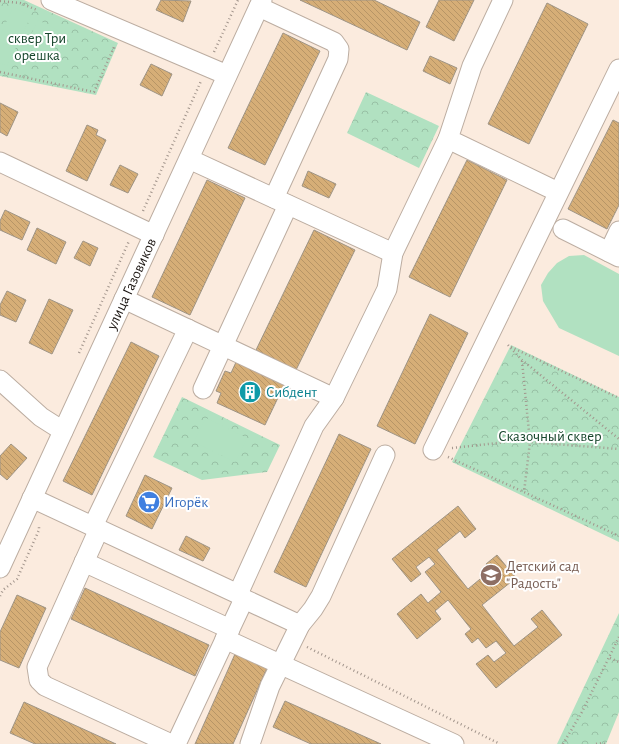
<svg xmlns="http://www.w3.org/2000/svg" width="619" height="744" font-family="'Alegreya Sans',sans-serif">
<style>
.park{fill:url(#park-crowns)}
.pitch{fill:#b1e1c1}
.building{fill:url(#building-back-hatch);stroke:#9e9485}
.lines{fill:none;stroke-linecap:round;stroke-linejoin:round}
.minor-casing{stroke:#bcada1;stroke-width:21}
.path{stroke:#a2958c;stroke-width:2.5;stroke-dasharray:1 3;stroke-linecap:butt}
.minor{stroke:#fff;stroke-width:19}
.labels{text-anchor:middle;stroke-width:4;stroke-linejoin:round;paint-order:stroke}
.park-label{font-size:15px;fill:#17462c;stroke:#fff}
.street-label{font-size:15px;fill:#1a1410;stroke:#fff}
.culture-label{font-size:15px;fill:#0d838f;stroke:#fff;text-anchor:start}
.shop-label{font-size:15px;fill:#366cbe;stroke:#fff;text-anchor:start}
.education-label{font-size:15px;fill:#785e54;stroke:#fff;text-anchor:start}
</style>
<defs>
<pattern id="park-crowns" width="20" height="18" patternUnits="userSpaceOnUse"><rect width="20" height="18" fill="#b1e1c1"/><path d="M2 6a3 3 0 1 1 6 0M12 15a3 3 0 1 1 6 0" fill="none" stroke="#98c0a5"/></pattern>
<pattern id="building-back-hatch" width="6" height="6" patternUnits="userSpaceOnUse"><rect width="6" height="6" fill="#d6ae77"/><path d="M-1 5l2 2M0 0l6 6M5-1l2 2" fill="none" stroke="#b79566"/></pattern>
</defs>
<rect width="100%" height="100%" fill="#fbebde"/>
<path class="park" d="M0 0H24L118 43 96 95 0 76Z
M366 92 439 126 419 168 347 133Z
M511 345 619 397V542L452 462Z
M182 397 280 445 267 472 202 480 153 457Z
M619 613V712L606 744H557Z"/>
<path class="pitch" d="M13 7 31 16 7 66 0 63V36Z
M38 20 62 32 50 59 25 47Z
M584 255 619 274V356L559 328 543 301 541 285 548 273 557 263 569 256Z
M206 418 247 438 235 462 194 442Z"/>
<path class="building" d="M161 0 191 1 183 22 156 10Z
M300 0H374L420 22 407 50Z
M439 0H474L454 41 426 27Z
M547 3 588 24 529 144 488 124Z
M283 33 320 51 265 165 228 148Z
M430 56 457 68 450 84 423 71Z
M151 64 172 74 162 96 140 85Z
M0 103 18 112 7 136 0 132Z
M613 120 619 123V205L607 229 568 209Z
M87 125 98 130 96 135 106 140 87 181 66 171Z
M467 160 507 180 450 297 409 277Z
M120 165 138 174 128 193 110 185Z
M308 171 336 184 329 198 302 186Z
M207 180 245 198 190 315 152 297Z
M5 210 30 222 22 240 0 230V221Z
M37 228 66 242 56 264 27 250Z
M314 230 355 250 296 370 256 350Z
M83 241 98 248 90 266 74 258Z
M7 291 26 300 16 322 0 315V305Z
M49 299 73 310 52 354 29 343Z
M430 314 468 333 415 444 377 426Z
M131 342 159 356 92 495 63 481Z
M237 360 285 383 265 425 217 403 221 393 216 391 225 371 231 373Z
M339 434 371 449 306 587 274 572Z
M11 444 27 458 7 480 0 474V456Z
M145 475 172 488 152 529 126 516Z
M458 506 476 529 465 538 460 531 437 550 468 589 491 570 486 564 497 555 516 578 482 605 514 646 538 627 531 619 542 610 562 635 496 688 476 664 488 655 494 662 506 653 496 641 486 648 478 638 472 643 465 634 471 629 448 600 435 611 441 619 417 639 397 614 421 594 428 603 441 592 425 572 435 564 429 557 416 567 421 574 411 582 392 559Z
M186 536 210 548 203 561 179 550Z
M85 588 209 645 195 676 71 619Z
M17 595 46 608 19 668 0 660V632Z
M235 654 267 668 233 744H195Z
M285 701 381 744H311L273 727Z
M24 702 116 744H35L10 733Z"/>
<g class="lines">
<g class="minor-casing">
<g id="minor">
<path d="M51 0 227 75"/>
<path d="M503 0 472 66 448 139 558 192"/>
<path d="M259 7 334 42 339 49 338 59 274 198"/>
<path d="M189 159 393 253"/>
<path d="M0 162 154 235"/>
<path d="M563 229 619 257"/>
<path d="M609 252 619 231"/>
<path d="M124 299 334 398"/>
<path d="M0 380 41 417 63 431"/>
<path d="M203 389 288 205"/>
<path d="M433 450 619 69"/>
<path d="M32 498 238 594 244 599 176 744"/>
<path d="M93 526 188 329"/>
<path d="M99 529 37 667 39 680 45 686 171 744"/>
<path d="M84 562 230 629"/>
<path id="s1" d="M0 568 262 0"/>
<path d="M238 594 314 426 334 398 387 289 393 253 448 139"/>
<path d="M244 599 300 625"/>
<path d="M225 639 454 744"/>
<path d="M250 744 270 686 300 625 313 609 321 596 385 455"/>
</g>
</g>
<path class="path" d="M0 1 20 3 37 10
M214 52 238 0
M0 72 94 92 115 45
M143 211 201 81
M508 345 522 360 619 439
M511 347 619 398
M79 353 129 241
M522 361 530 442 524 492
M452 448 516 441 619 449
M448 457 619 536
M0 596 3 590 17 579 39 530V525
M307 647 500 744
M610 658 619 662
M563 744 582 712 619 637
M596 744 603 743 605 744"/>
<use href="#minor" class="minor"/>
</g>
<defs>
<g id="building-disc" transform="scale(1.15)"><circle r="9.5" fill="#0f9aa8" stroke="#fff"/><path d="M-4-6H4V6H1V3H-1V6H-4ZM-2.5-4.3h1.7v1.8h-1.7ZM.8-4.3h1.7v1.8H.8ZM-2.5-1h1.7V.8h-1.7ZM.8-1h1.7V.8H.8Z" fill="#fff"/></g>
<g id="supermarket-disc" transform="scale(1.15)"><circle r="9.5" fill="#3f7fe0" stroke="#fff"/><path d="M-6-5.5h2.5l.6 2H6L4.5 2H-2.5L-4.4-4H-6ZM-1.5 3.2a1.3 1.3 0 1 0 .1 0ZM3 3.2a1.3 1.3 0 1 0 .1 0Z" fill="#fff"/></g>
<g id="school-disc" transform="scale(1.15)"><circle r="9.5" fill="#8d6e63" stroke="#fff"/><path d="M0-5L7-2L0 1L-7-2ZM-4 1L0 2.5L4 1V4Q0 6-4 4Z" fill="#fff"/></g>
</defs>
<g fill-rule="evenodd">
<use href="#building-disc" x="250" y="392"/>
<use href="#supermarket-disc" x="149" y="502"/>
<use href="#school-disc" x="491" y="575"/>
</g>
<g class="labels">
<g class="park-label">
<text x="37" y="43">сквер Три<tspan x="37" dy="17">орешка</tspan></text>
<text x="550" y="441">Сказочный сквер</text>
</g>
<g class="street-label">
<text dy="5" stroke="none"><textPath href="#s1" startOffset="313">улица Газовиков</textPath></text>
</g>
<g class="culture-label">
<text x="266" y="397">Сибдент</text>
</g>
<g class="shop-label">
<text x="164" y="507">Игорёк</text>
</g>
<g class="education-label">
<text x="506" y="571">Детский сад<tspan x="506" dy="17">"Радость"</tspan></text>
</g>
</g>
</svg>
